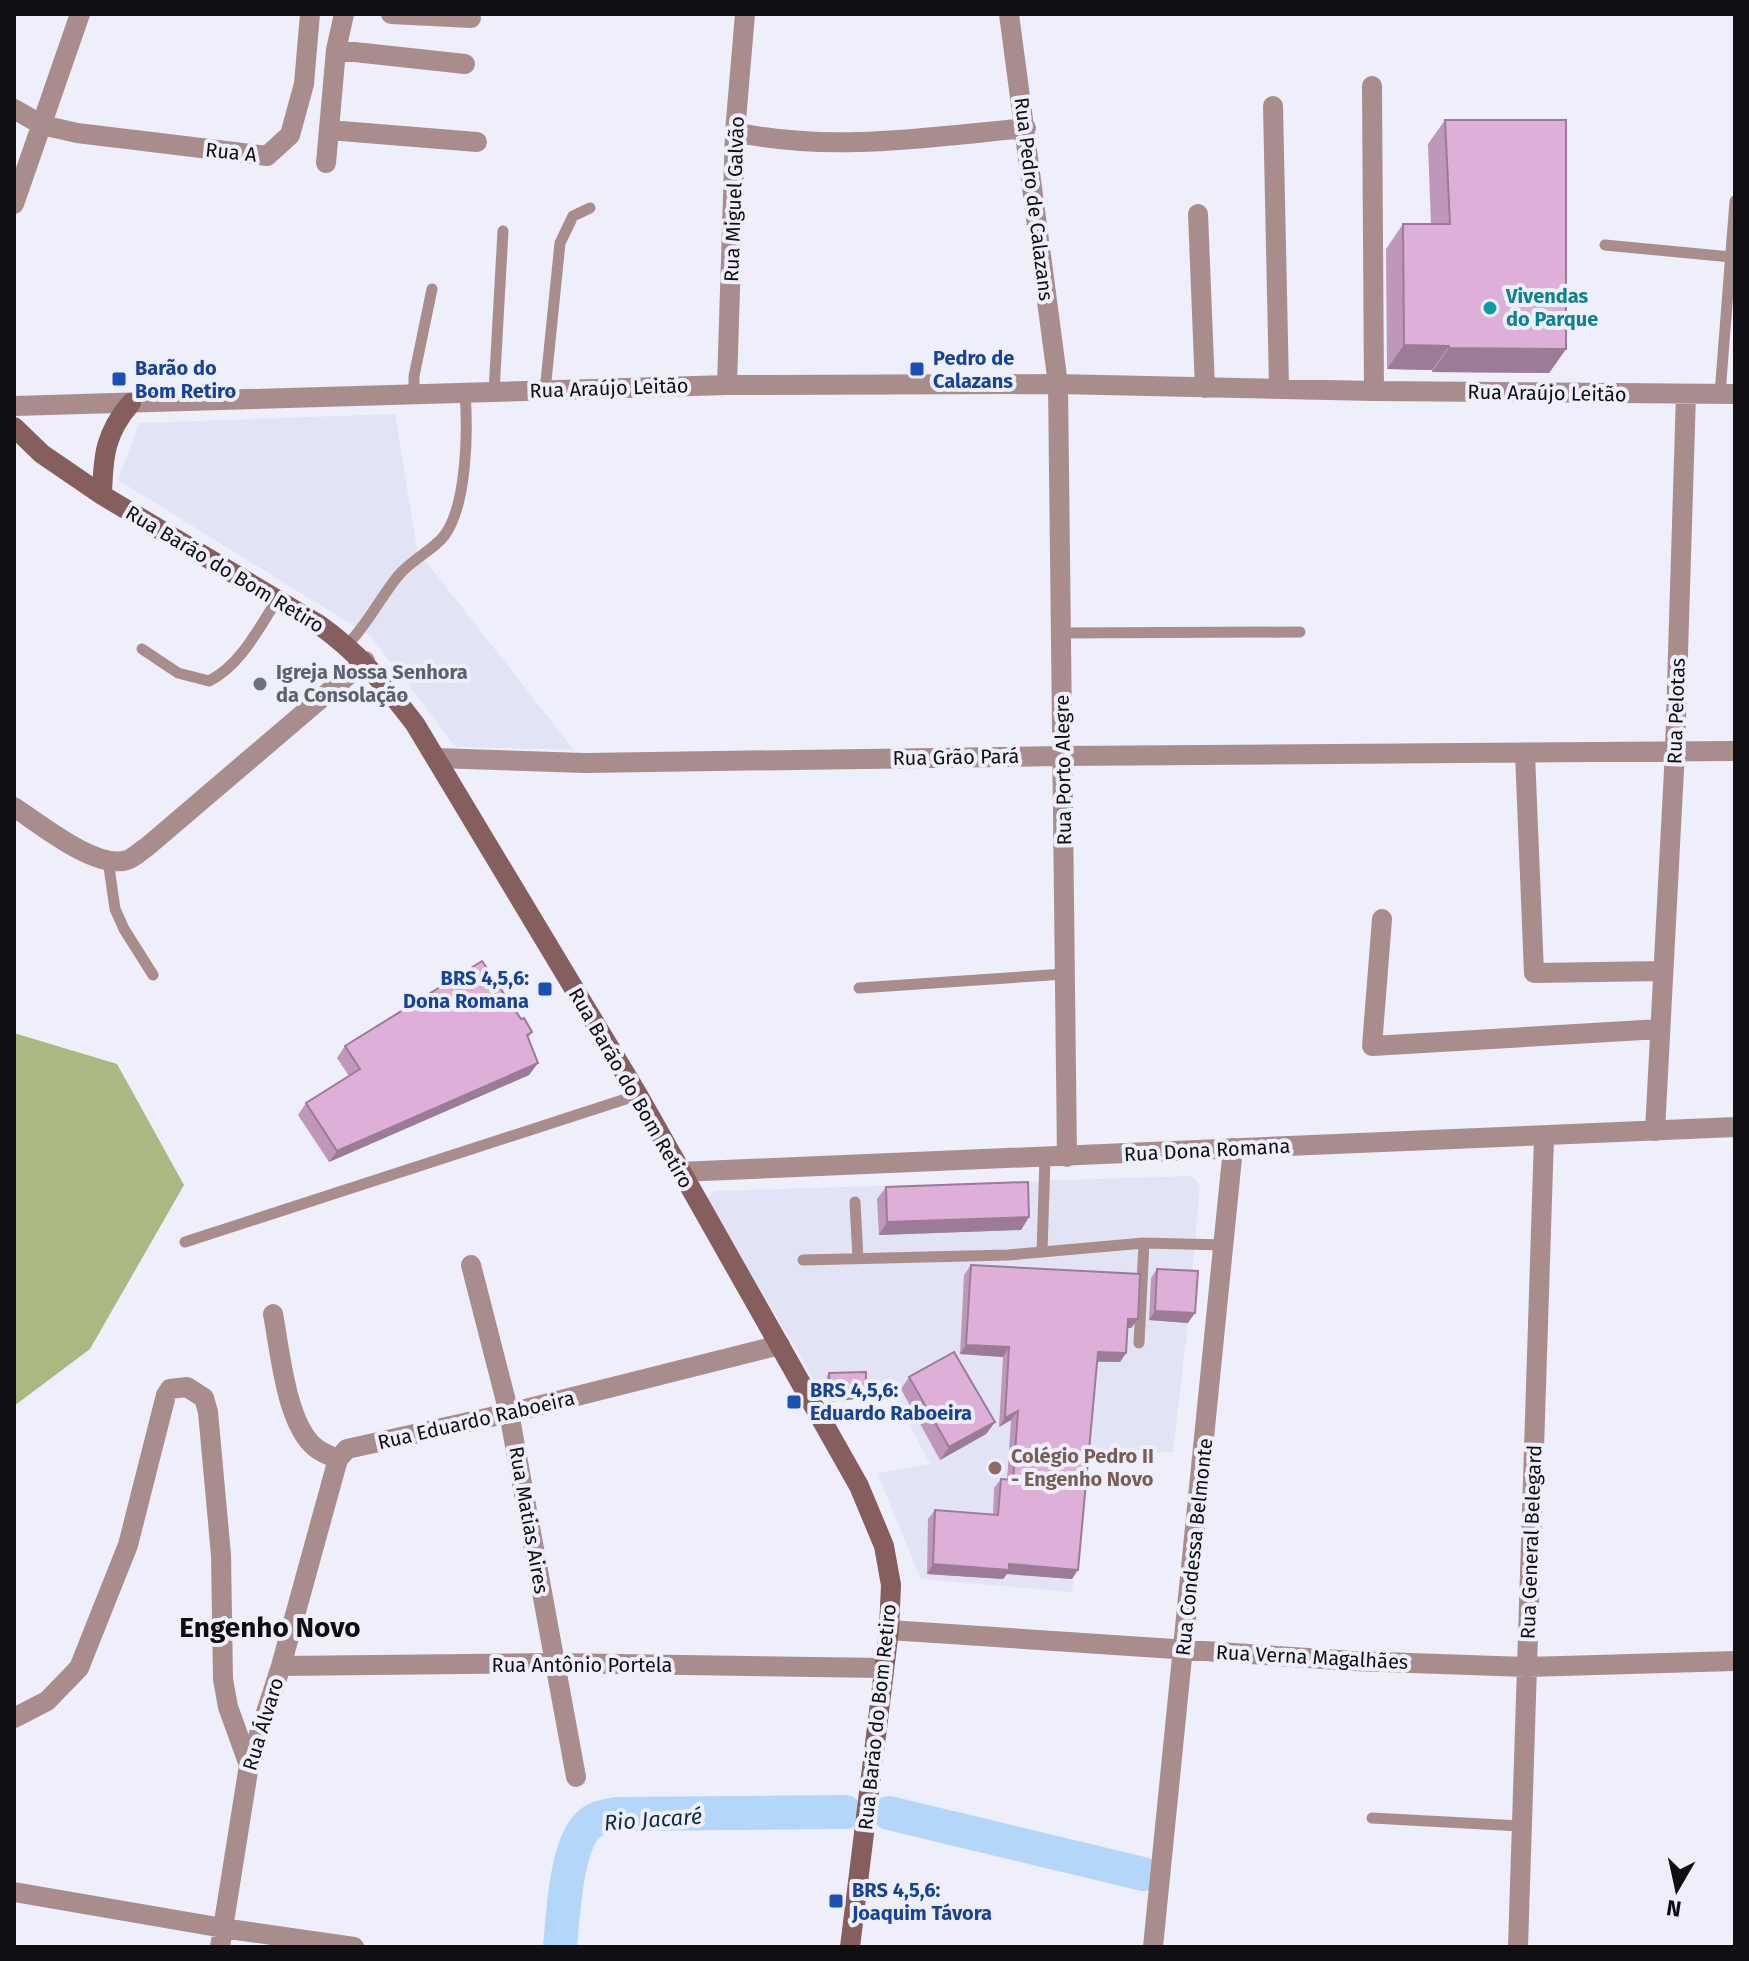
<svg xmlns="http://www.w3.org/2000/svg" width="1749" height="1961" font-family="'Fira Sans',sans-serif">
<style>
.built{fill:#e2e4f6}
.forest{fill:#acb881}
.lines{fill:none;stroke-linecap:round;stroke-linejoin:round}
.river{stroke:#b4d7f9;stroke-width:34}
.service{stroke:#a98d8c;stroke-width:11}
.minor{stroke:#a98d8c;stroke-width:20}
.tertiary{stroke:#a98d8c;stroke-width:20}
.secondary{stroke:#855e5d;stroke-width:20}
.wall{fill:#bf97bb}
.shaded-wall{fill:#9b7b98}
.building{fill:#deb0d9;stroke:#9b7b98;stroke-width:2}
.culture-dot{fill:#0f9aa8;stroke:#eeeffa;stroke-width:3}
.transit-dot{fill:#1a4fb4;stroke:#eeeffa;stroke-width:3}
.worship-dot{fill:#6b7280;stroke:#eeeffa;stroke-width:3}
.education-dot{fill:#8d6e63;stroke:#eeeffa;stroke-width:3}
.labels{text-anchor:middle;stroke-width:8;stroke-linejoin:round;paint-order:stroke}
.street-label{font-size:20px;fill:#0f0f13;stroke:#eeeffa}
.culture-label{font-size:20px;font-weight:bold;fill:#0d838f;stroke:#eeeffa;text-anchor:start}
.transit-label{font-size:20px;font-weight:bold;fill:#164399;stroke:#eeeffa;text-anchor:start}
.worship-label{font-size:20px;font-weight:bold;fill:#5b616d;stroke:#eeeffa;text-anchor:start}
.education-label{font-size:20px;font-weight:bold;fill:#785e54;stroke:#eeeffa;text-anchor:start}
.water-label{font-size:22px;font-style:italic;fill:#0c2d49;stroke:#eeeffa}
.district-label{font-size:28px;font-weight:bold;fill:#0f0f13;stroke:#eeeffa}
</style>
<rect width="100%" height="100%" fill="#eeeffa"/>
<path class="built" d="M395 414 417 550 574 750 456 747 370 636 118 480 139 423Z
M1192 1176 1200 1186 1188 1323 1173 1452 1088 1453 1072 1592 921 1579 877 1473 930 1464 894 1396 827 1402 707 1199 715 1191Z"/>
<path class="forest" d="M14 1033 117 1064 184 1185 90 1349 14 1406Z"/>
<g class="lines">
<path class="river" d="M889 1813 1143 1874
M560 1947C563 1916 566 1846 588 1825 597 1817 606 1816 617 1814L845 1812"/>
<path class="service" d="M1605 245 1731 257
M545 391 560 243 573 216 590 208
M494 392 503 231
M1720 394 1735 201
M414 395V376L432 289
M1061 633 1300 632
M347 645C367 625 380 598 398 576 411 560 432 551 444 536 467 506 468 431 465 393
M142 649 178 673 209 681C240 666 259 628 277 600
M108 860 115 909 124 929 153 975
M859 988 1065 974
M855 1202 858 1258
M185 1242 638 1095
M1042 1252 1045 1158
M803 1260 1008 1255 1144 1243 1224 1245
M1139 1343 1144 1243
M1372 1818 1520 1826"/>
<path class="minor" d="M391 14 471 18
M1009 14 1058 384 1374 391 1735 394
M336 50 465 64
M1372 86 1374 391
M1273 106 1279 387
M14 109 42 125 77 133 267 156 290 135 304 84 310 14
M329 130 477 142
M735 132C830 153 930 137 1026 128
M326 163 336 50 344 14
M14 204 80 14
M1198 214 1205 388
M727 385 735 132 745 14
M1525 754 1534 973 1662 971
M436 758 585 763 1062 756 1735 751
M14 807C40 824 96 870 127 860 134 858 142 850 148 846L365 661
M1382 919 1372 1046 1660 1029
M1655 1131 1675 751 1686 394
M471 1265 509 1413 576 1777
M273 1314C280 1350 286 1425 316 1448 322 1453 331 1456 338 1459
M889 1630 1354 1661 1527 1667 1735 1661
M281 1666 555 1663 883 1668
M14 1718 47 1701 79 1668 128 1545 166 1395 170 1389 187 1387 204 1398 208 1412 221 1555 223 1679 228 1707 249 1765
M14 1892 223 1928 354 1947
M220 1947 249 1765 281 1666 338 1459 347 1449 509 1413 780 1345
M1153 1947 1233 1148
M1518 1947 1544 1137"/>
<path class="tertiary" d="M14 406 727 385 1058 384 1067 1157
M679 1172 1735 1127"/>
<path class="secondary" d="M14 427 42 454 102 495 318 624C359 653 385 685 415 724L638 1095 859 1486 884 1546 891 1585 889 1630 850 1947
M102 495C103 456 105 433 131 403"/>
</g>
<path class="wall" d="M1445 120 1566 349 1549 373 1432 372V370L1387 369 1386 249 1403 224H1431L1428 144Z
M521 1019 532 1032 528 1038 538 1063 529 1075 329 1162 298 1115 306 1103 349 1076 337 1058 345 1046Z
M886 1187 1029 1217 1021 1230 879 1235 877 1199Z
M971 1265 1138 1319 1131 1328H1128L1126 1353 1120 1362H1097L1072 1579 1007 1574 1003 1579 927 1574 928 1519 935 1510 993 1514 994 1488 1001 1479 1007 1480 1011 1420 999 1427 1003 1357 960 1354 964 1275Z
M1157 1269 1188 1323 1149 1320 1151 1278Z
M829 1373 864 1398 827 1402V1376Z
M909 1377 995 1422 986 1434 940 1460 901 1389Z"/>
<path class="shaded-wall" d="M1404 345 1449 346 1432 370 1387 369Z
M1449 348 1566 349 1549 373 1432 372Z
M538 1063 529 1075 329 1162 337 1151Z
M1029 1217 1021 1230 879 1235 887 1222Z
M1155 1311 1195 1313 1188 1323 1149 1320Z
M1128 1319H1138L1131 1328H1122Z
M966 1345 1009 1347 1003 1357 960 1354Z
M1098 1352 1126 1353 1120 1362 1092 1361Z
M866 1395 864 1398 827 1402 830 1398Z
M1018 1411 1011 1420 999 1427 1005 1418Z
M995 1422 986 1434 940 1460 949 1447Z
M933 1564H1009L1078 1570 1072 1579 1007 1574 1003 1579 927 1574Z"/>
<path class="building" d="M1445 120H1566V349L1449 348V346L1404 345 1403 224H1450Z
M482 961 521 1019 524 1018 532 1032 527 1035 538 1063 337 1151 306 1103 360 1069 345 1046Z
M1028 1182 1029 1217 887 1222 886 1187Z
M971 1265 1140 1274 1138 1319H1128L1126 1353 1098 1352 1078 1570 1009 1564V1570L933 1564 935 1510 998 1515 1001 1479 1013 1480 1018 1411 1005 1418 1009 1347 966 1345Z
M1157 1269 1198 1271 1195 1313 1155 1311Z
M954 1352 995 1422 949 1447 909 1377Z
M866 1372V1395L830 1398 829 1373Z"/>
<circle class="culture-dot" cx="1490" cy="308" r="8"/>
<g class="transit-dot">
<rect x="909" y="361" width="16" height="16" rx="4"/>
<rect x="111" y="371" width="16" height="16" rx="4"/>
<rect x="537" y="981" width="16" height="16" rx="4"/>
<rect x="786" y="1394" width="16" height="16" rx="4"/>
<rect x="828" y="1893" width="16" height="16" rx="4"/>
</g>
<circle class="worship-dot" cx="260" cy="684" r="8"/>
<circle class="education-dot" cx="995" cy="1468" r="8"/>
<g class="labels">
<g class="street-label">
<text transform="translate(231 152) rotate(6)" y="7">Rua A</text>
<text transform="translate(734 199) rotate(-88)" y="7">Rua Miguel Galvão</text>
<text transform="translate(1034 199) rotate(83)" y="7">Rua Pedro de Calazans</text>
<text transform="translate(609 388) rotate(-2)" y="7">Rua Araújo Leitão</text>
<text transform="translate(1547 393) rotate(1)" y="7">Rua Araújo Leitão</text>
<text transform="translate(225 569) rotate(31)" y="7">Rua Barão do Bom Retiro</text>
<text transform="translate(1676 711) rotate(-88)" y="7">Rua Pelotas</text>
<text transform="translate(956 757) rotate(-1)" y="7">Rua Grão Pará</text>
<text transform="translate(1063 770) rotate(-91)" y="7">Rua Porto Alegre</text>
<text transform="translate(631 1088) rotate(60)" y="7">Rua Barão do Bom Retiro</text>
<text transform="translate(1207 1150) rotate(-3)" y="7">Rua Dona Romana</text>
<text transform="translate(476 1420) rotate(-13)" y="7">Rua Eduardo Raboeira</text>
<text transform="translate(529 1520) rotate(80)" y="7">Rua Matias Aires</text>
<text transform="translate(1531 1542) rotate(-88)" y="7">Rua General Belegard</text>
<text transform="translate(1194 1547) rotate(-84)" y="7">Rua Condessa Belmonte</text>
<text transform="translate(1312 1657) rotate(3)" y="7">Rua Verna Magalhães</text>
<text x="582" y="1672">Rua Antônio Portela</text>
<text transform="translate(877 1717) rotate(-84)" y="7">Rua Barão do Bom Retiro</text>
<text transform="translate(263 1724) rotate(-73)" y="7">Rua Álvaro</text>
</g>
<g class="culture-label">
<text x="1506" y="303">Vivendas<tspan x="1506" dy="23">do Parque</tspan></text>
</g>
<g class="transit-label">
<text x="933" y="365">Pedro de<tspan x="933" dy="23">Calazans</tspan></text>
<text x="135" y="375">Barão do<tspan x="135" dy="23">Bom Retiro</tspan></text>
<text x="529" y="985" text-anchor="end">BRS 4,5,6:<tspan x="529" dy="23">Dona Romana</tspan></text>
<text x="810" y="1397">BRS 4,5,6:<tspan x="810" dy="23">Eduardo Raboeira</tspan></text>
<text x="852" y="1897">BRS 4,5,6:<tspan x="852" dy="23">Joaquim Távora</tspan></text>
</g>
<g class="worship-label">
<text x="276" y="679">Igreja Nossa Senhora<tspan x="276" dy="23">da Consolação</tspan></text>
</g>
<g class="education-label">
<text x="1011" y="1463">Colégio Pedro II<tspan x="1011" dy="23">- Engenho Novo</tspan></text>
</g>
<g class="water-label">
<text transform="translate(653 1819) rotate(-4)" y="8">Rio Jacaré</text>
</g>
<g class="district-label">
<text x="270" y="1637">Engenho Novo</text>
</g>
</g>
<rect width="1749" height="1961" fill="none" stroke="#0f0f13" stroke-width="32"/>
<g transform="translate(1677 1889) rotate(189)" stroke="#eeeffa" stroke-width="6" paint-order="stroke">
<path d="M0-6L14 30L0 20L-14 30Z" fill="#0f0f13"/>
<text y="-12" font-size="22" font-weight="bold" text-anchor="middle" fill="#0f0f13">N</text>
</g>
</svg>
